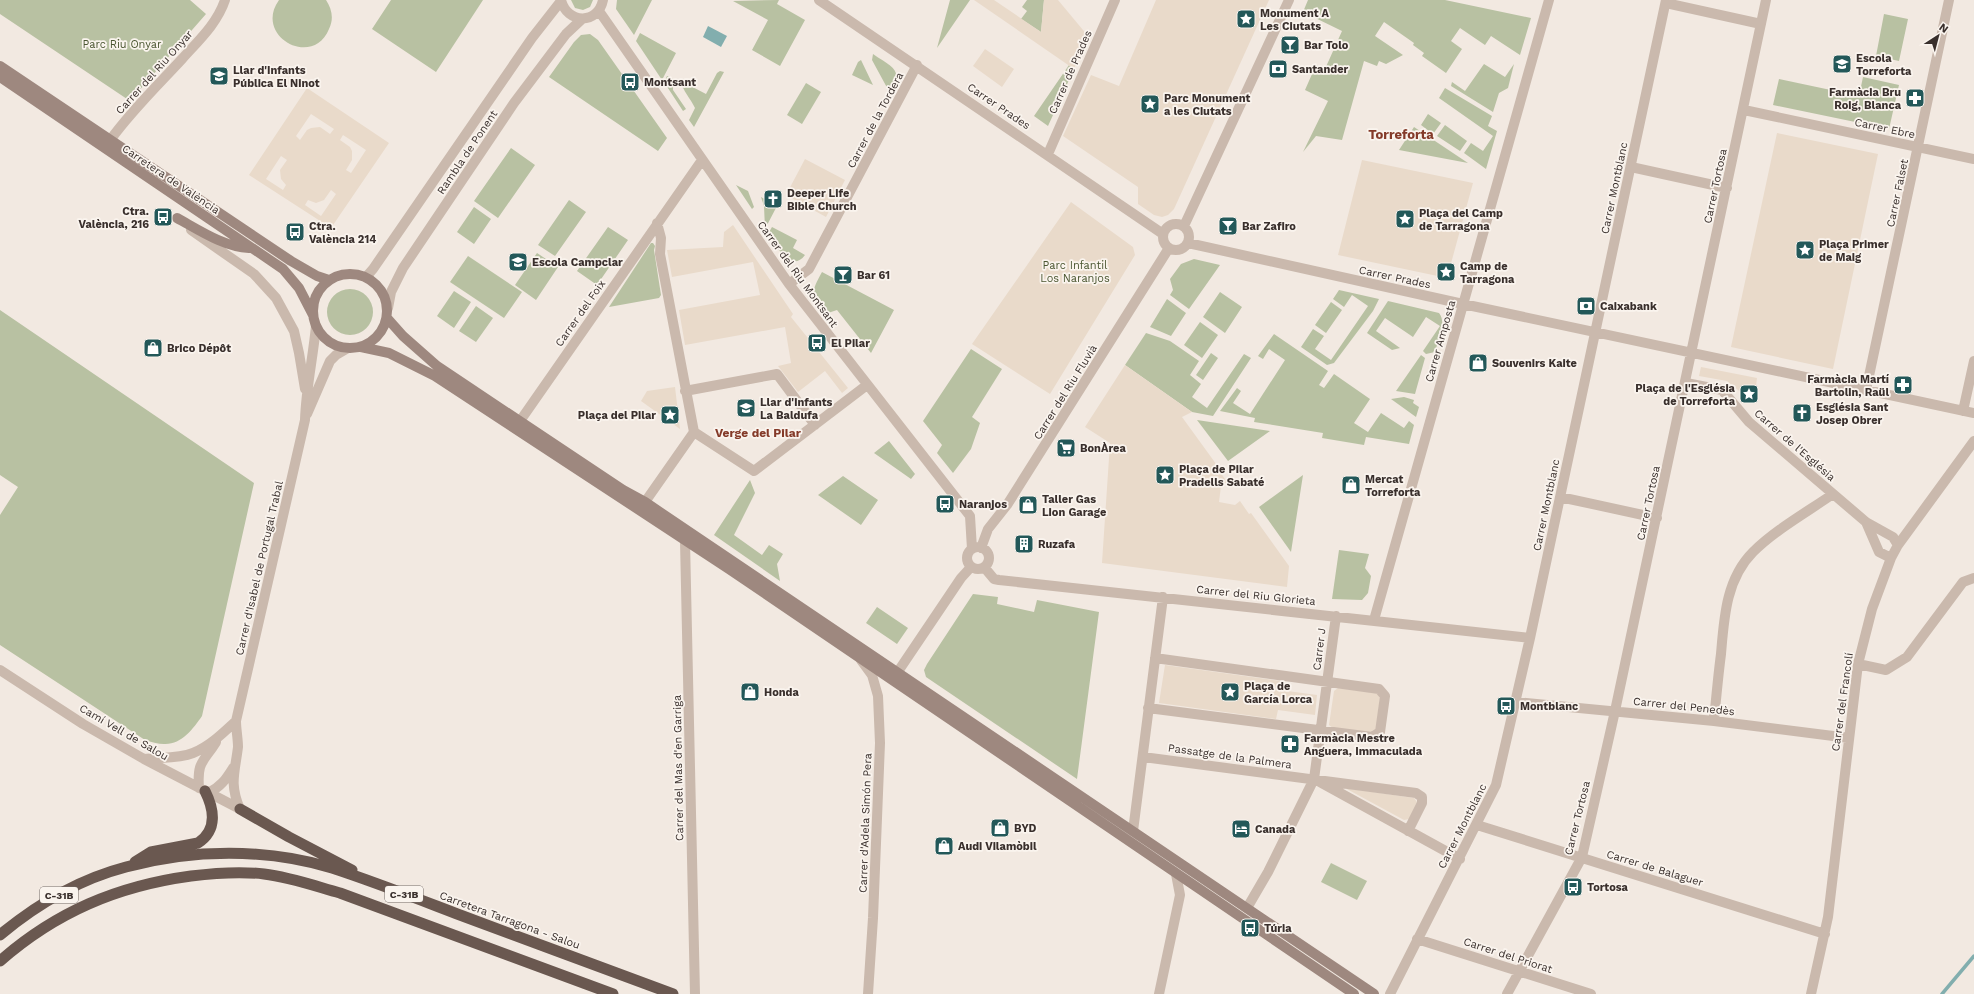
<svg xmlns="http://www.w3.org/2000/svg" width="1974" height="994" font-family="'Work Sans',sans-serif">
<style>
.green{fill:#b8c1a2}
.plaza{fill:#e9daca;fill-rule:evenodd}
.water{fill:#82aeae}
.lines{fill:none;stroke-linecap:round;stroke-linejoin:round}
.stream{stroke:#82aeae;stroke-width:3.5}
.minor{stroke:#cab9ad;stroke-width:10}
.secondary{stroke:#9e887f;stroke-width:10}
.trunk{stroke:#6a5850;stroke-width:11}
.labels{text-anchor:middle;stroke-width:3.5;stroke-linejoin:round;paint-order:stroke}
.shield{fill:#faf4ee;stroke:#736a66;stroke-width:1}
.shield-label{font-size:10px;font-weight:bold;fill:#392f2c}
.poi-label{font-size:11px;font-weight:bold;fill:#392f2c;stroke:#faf4ee;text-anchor:start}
.park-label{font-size:11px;fill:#4a5631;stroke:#faf4ee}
.street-label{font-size:11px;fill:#392f2c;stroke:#faf4ee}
.neighbourhood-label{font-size:12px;font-weight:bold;fill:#843a29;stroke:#faf4ee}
.quarter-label{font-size:13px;font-weight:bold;fill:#843a29;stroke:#faf4ee}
</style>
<rect width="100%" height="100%" fill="#f2e9e1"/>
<path class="green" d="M0 0H190L206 14 130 101 0 14Z
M279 0H326C332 9 334 19 329 29 313 69 253 36 279 0Z
M391 0H483L436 72 372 29Z
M571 0H593L590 7 583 10 575 8Z
M617 0H652L634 35 616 9Z
M779 0 777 4 805 20 780 66 752 50 768 20 733 1Z
M950 0H970L937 48Z
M1027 0H1044L1041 32 1021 19 1027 11 1022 7Z
M1308 0H1445L1531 18 1520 55 1491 36 1485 45 1460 28 1451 41 1462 49 1446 73 1422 56 1424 53 1413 45 1414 43 1384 22 1375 36 1403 55 1386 64 1379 61 1377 66 1364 61 1342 140 1316 136 1303 152 1328 101 1305 90 1316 65 1325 69 1342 31 1303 12Z
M1884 14 1908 19 1899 61 1876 56Z
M640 33 676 53 662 80 636 41Z
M590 34 598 40 667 138 658 151 549 77 574 42 581 35Z
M873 54C893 68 904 69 891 95L872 60Z
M861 60 873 85 852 75 858 62Z
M1484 64 1505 77 1514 64 1508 88 1499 93 1493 112 1451 86 1452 82 1465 91Z
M1069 65 1074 69 1048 126 1034 116Z
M720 71 724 72 694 127 689 120 695 108C691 99 682 90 681 81L706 94 717 73Z
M667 76 673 79V90L686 109 683 111 664 82Z
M1863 77 1899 85 1889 129 1773 105 1779 79 1859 96Z
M806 83 821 92 802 124 787 115Z
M1445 88 1492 116 1488 126 1497 131 1486 169 1464 153 1471 143 1483 151 1493 136 1439 98Z
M1428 114 1441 123 1433 134 1421 125Z
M1445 125 1467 141 1460 151 1437 136Z
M1414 127 1468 163 1399 150Z
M511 148 535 165 498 218 474 201Z
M736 185 748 191 754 207 752 209Z
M761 197 777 206 765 229 764 206Z
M569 200 586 212 555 256 538 245Z
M474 207 491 219 474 244 457 232Z
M608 227 628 240 597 285 577 271Z
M772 227 797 240 793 248 805 255C791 274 776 245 768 234Z
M651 243H653L655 246 654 250 661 295 659 298 609 307Z
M537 253 558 267 536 300 515 285Z
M468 256 522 292 504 318 450 282Z
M1194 259 1220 265 1189 309 1170 295 1173 290 1170 279 1181 264Z
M822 272 894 310 871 353 837 310 828 313C812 292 809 296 822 272Z
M327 312a23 23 0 1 1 46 0a23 23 0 1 1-46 0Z
M1339 290 1379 299 1373 311 1334 363 1327 365 1301 347 1313 329 1324 336 1315 349 1331 360 1368 306 1352 295 1344 307 1333 299Z
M454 291 471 302 454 328 437 316Z
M1220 292 1242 307 1225 333 1203 317Z
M1167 299 1186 313 1171 336 1150 327Z
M1388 301 1439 313C1447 323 1438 340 1435 352L1426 354 1423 351 1440 326 1426 317 1413 337 1385 318 1376 331 1400 348 1392 350 1367 333Z
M1331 302 1342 310 1326 333 1315 325Z
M476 306 493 318 476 342 459 331Z
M0 310 254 483 202 716C193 729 181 745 164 744 158 744 151 742 145 740L0 645V515L18 487 0 475Z
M1200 322 1218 335 1202 358 1184 345Z
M1146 333 1170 341 1199 361 1190 375 1201 384 1192 397 1207 408 1244 354 1251 358 1213 416 1192 412 1125 365Z
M1274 334 1328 371 1319 385 1324 388 1334 374 1370 399 1354 423 1368 432 1381 413 1404 428 1409 421 1414 425 1409 444 1366 437 1364 445 1322 438 1323 433 1254 422 1255 418 1220 411 1237 388 1241 391 1233 403 1250 414 1285 360 1269 349 1263 359 1258 356Z
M971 349 1002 369 972 417 980 423 971 449 953 473 937 453 942 445 923 421Z
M1211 353 1218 358 1203 380 1196 375Z
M1421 355 1425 358 1415 394 1396 391Z
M1404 397 1414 400 1413 403 1419 407 1416 417 1391 399Z
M1197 420 1270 431 1228 461Z
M889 441 915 474 911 479 874 453Z
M1303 475 1291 552 1259 507Z
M843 476 878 500 861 525 818 495Z
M750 480 755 493 734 535 762 555 769 545 783 554 777 564 780 581 714 535Z
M1339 550 1369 554 1365 568 1371 576 1368 593 1362 600 1332 599Z
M973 594 998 597 997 604 1034 612 1037 600 1099 612 1077 779 926 677 924 670 927 664Z
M877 607 908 628 897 644 866 623Z
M1331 863 1367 881 1357 900 1321 882Z"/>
<path class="plaza" d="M974 0H994L1041 32 1044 0H1058L1088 36 1074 69Z
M1156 0H1269L1174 209 1168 215 1162 217 1154 215 1138 204V187L1063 136 1091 75 1119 86Z
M985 49 1014 69 1002 87 973 66Z
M307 88 389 143 331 228 249 175ZM311 114 334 129 330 134 320 127 311 128 307 130 300 140 296 136ZM343 135 366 150 351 173 346 170 352 160V151L350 147 340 140ZM281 156 287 160 280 170 281 179 286 185 283 190 266 179ZM331 190 336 194 321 216 305 205 308 200 316 203 324 200Z
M1777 133 1878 154 1833 369 1731 347Z
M805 159 845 180 826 217 786 195Z
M1362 160 1473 183 1447 278 1338 255Z
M1071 202 1133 247 1135 255 1050 394 972 344Z
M733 225 793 314 791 317 848 388 842 393 825 371 798 392 778 366 791 363 785 327 685 345 679 310 760 295 753 262 672 277 667 250 723 247 724 232Z
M1125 365 1192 412 1182 417 1219 468 1218 469 1227 482 1221 486 1219 502 1235 505 1240 501 1249 514 1251 513 1289 566 1287 587 1102 563 1110 443 1085 427Z
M1701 367 1757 378 1754 403 1727 381 1699 376Z
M675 387 680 429 641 401 647 391Z
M1165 665 1281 681 1280 690 1317 695 1315 715 1278 710 1276 719 1159 703Z
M1338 688 1377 693 1380 697 1376 731 1372 733 1333 728 1329 725 1334 691Z
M1345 788 1414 798 1417 802 1409 819 1404 820Z"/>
<path class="water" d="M708 26 727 36 721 47 703 37Z"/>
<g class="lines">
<path class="stream" d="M1942 994 1974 956"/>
<path class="minor" d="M561 0C567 24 598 25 603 0
M819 0 1163 234
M1666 3 1761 24
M599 11 789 284 970 516 972 549
M1744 110 1974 159
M111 139C132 110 158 85 182 59 198 41 217 24 225 0
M1048 154 1115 0
M1631 167 1727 188
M657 223 661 238 660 254 694 432
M1163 237a13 13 0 1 1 26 0a13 13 0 1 1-26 0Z
M1184 226 1289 0
M191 230 254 274 276 298 294 331 299 353 305 389
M1188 243 1463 304 1974 413
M366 277 373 269 532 38 561 1
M789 284 809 269 917 65
M388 308 391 292 403 268 514 103 566 34 582 19
M1686 383 1722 390 1749 422 1866 522 1893 537 1898 545
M1866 390 1949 0
M685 391 777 374 815 425
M1963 411 1974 361
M307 414 330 361 336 355 348 348
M520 421 702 160
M694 432 754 471 867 385
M1560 497 1657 518
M645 502 694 432
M1866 522 1879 552 1891 558
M685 541 695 994
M967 558a11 11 0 1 1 22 0a11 11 0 1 1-22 0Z
M981 548 988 529 1007 505 1169 248
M984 567 994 579 999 580 1530 638
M1374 620 1549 0
M861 660 872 675 878 696 880 743 873 918 868 994
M1858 664 1886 670 1907 657 1963 582 1974 578
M0 670 83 724 144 759 240 809
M897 673 961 578 971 567
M1516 702 1714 721 1849 738
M1148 708 1372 737 1380 732 1385 696 1379 689 1155 658
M1714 721C1716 699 1718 677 1721 654 1724 618 1726 579 1753 552 1775 530 1807 512 1833 494
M1143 757 1416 793 1422 797V803L1408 831
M144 759C160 757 178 759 193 753 210 746 223 733 236 721
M1320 782 1460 859
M199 788C197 761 203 763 216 742
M208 793C221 787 226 779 233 768
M240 809C229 784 235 772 238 747 238 739 236 729 236 721L305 420C306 388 313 358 316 326
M1477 825 1825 934
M1133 831 1163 597
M1247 908 1268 872 1314 779 1336 616
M1417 939 1591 994
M1159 994 1180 895 1176 874
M1390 994 1496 785 1530 638 1666 0
M1507 994 1582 857 1615 711 1766 0
M1811 994 1828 917 1858 664 1872 609 1891 558 1898 545 1974 441"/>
<path class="secondary" d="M0 66 291 261 317 276 329 280
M0 77 283 269 299 288 313 315
M177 218C199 230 224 247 249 248
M313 311a37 37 0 1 1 74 0a37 37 0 1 1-74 0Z
M387 318 403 336 437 366 623 490 645 502 1374 994
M361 347 389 353 435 376 729 569 1354 994"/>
<path class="trunk" d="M240 809 289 837 352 870
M135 862 151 852 198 843C218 830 214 809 205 791
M0 935C36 905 80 879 126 867 192 849 266 848 332 868 375 882 418 899 460 915 531 941 602 968 673 994
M0 961C56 912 117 886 191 876 215 873 239 871 264 874 290 877 315 886 340 893L613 994"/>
</g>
<defs>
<g id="sight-square" transform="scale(1)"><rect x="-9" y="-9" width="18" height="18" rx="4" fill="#235859" stroke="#faf4ee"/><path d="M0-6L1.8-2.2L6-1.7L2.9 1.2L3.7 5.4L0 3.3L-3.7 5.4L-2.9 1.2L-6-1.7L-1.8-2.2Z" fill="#fff"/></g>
<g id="bar-square" transform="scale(1)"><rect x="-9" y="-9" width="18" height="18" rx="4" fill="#235859" stroke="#faf4ee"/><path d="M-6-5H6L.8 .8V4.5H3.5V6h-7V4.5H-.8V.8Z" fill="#fff"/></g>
<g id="school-square" transform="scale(1)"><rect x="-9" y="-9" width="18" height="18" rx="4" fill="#235859" stroke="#faf4ee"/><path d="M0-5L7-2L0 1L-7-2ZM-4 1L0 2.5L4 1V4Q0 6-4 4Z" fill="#fff"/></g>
<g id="bank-square" transform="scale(1)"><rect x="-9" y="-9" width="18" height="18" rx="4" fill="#235859" stroke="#faf4ee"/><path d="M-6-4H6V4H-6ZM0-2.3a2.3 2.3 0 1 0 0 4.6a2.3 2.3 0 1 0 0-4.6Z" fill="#fff"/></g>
<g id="bus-square" transform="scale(1)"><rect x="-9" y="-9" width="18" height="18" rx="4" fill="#235859" stroke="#faf4ee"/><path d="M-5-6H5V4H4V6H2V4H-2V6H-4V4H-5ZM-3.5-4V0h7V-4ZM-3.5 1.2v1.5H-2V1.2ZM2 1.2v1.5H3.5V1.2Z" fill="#fff"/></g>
<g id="pharmacy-square" transform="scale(1)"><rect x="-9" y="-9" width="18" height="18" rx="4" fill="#235859" stroke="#faf4ee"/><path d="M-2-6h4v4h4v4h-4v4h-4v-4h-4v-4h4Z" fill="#fff"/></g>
<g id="church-square" transform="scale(1)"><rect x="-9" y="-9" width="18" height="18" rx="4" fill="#235859" stroke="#faf4ee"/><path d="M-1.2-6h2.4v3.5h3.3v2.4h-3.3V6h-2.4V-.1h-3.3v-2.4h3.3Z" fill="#fff"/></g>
<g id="shop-square" transform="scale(1)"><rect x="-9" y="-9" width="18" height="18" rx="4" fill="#235859" stroke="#faf4ee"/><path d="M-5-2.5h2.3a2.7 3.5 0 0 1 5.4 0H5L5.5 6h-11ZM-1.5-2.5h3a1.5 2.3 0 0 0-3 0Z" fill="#fff"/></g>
<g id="supermarket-square" transform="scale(1)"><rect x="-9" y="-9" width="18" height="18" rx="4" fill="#235859" stroke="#faf4ee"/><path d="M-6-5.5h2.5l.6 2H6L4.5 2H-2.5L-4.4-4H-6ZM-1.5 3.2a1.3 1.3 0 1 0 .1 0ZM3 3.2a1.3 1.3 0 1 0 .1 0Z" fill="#fff"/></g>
<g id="building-square" transform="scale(1)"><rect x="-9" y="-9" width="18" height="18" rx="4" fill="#235859" stroke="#faf4ee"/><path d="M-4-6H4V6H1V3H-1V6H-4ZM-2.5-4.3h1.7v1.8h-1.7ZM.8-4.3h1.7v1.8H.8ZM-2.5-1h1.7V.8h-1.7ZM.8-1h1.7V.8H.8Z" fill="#fff"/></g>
<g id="hotel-square" transform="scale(1)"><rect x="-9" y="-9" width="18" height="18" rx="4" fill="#235859" stroke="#faf4ee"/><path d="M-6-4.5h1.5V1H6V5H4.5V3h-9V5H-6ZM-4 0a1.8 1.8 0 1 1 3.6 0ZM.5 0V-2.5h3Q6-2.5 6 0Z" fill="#fff"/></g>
</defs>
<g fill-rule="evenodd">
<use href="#sight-square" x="1246" y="19"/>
<use href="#bar-square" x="1290" y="45"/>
<use href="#school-square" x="1842" y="64"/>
<use href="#bank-square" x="1278" y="69"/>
<use href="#school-square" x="219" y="76"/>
<use href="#bus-square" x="630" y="82"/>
<use href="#pharmacy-square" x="1915" y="98"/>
<use href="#sight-square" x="1150" y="104"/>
<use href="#church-square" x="773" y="199"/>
<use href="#bus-square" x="163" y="217"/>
<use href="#sight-square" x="1405" y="219"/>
<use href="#bar-square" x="1228" y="226"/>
<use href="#bus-square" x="295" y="232"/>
<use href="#sight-square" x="1805" y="250"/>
<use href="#school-square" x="518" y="262"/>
<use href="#sight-square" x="1446" y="272"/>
<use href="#bar-square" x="843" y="275"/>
<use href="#bank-square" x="1586" y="306"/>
<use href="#bus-square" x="817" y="343"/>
<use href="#shop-square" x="153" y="348"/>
<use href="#shop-square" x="1478" y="363"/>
<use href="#pharmacy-square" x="1903" y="385"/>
<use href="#sight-square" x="1749" y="394"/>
<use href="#school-square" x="746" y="408"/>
<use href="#church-square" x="1802" y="413"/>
<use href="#sight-square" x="670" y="415"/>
<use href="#supermarket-square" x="1066" y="448"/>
<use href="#sight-square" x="1165" y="475"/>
<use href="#shop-square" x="1351" y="485"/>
<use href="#bus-square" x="945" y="504"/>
<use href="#shop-square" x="1028" y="505"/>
<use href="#building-square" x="1024" y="544"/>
<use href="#shop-square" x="750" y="692"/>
<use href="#sight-square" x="1230" y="692"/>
<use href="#bus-square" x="1506" y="706"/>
<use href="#pharmacy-square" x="1290" y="744"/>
<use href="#shop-square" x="1000" y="828"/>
<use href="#hotel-square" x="1241" y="829"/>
<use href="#shop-square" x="944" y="846"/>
<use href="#bus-square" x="1573" y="887"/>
<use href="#bus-square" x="1250" y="928"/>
</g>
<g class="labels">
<g class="shield">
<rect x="385" y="886" width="38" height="16" rx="3"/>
<rect x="40" y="887" width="38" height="16" rx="3"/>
</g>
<g class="shield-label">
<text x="404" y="898">C-31B</text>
<text x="59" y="899">C-31B</text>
</g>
<g class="poi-label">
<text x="1260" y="17">Monument A<tspan x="1260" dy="13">Les Ciutats</tspan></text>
<text x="1304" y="49">Bar Tolo</text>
<text x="1856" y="62">Escola<tspan x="1856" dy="13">Torreforta</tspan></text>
<text x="1292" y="73">Santander</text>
<text x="233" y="74">Llar d'Infants<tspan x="233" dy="13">Pública El Ninot</tspan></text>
<text x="644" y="86">Montsant</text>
<text x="1901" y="96" text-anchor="end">Farmàcia Bru<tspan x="1901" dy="13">Roig, Blanca</tspan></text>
<text x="1164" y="102">Parc Monument<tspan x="1164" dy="13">a les Ciutats</tspan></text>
<text x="787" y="197">Deeper Life<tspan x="787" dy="13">Bible Church</tspan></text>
<text x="149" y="215" text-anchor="end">Ctra.<tspan x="149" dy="13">València, 216</tspan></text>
<text x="1419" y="217">Plaça del Camp<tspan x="1419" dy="13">de Tarragona</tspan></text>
<text x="309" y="230">Ctra.<tspan x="309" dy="13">València 214</tspan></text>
<text x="1242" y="230">Bar Zafiro</text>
<text x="1819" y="248">Plaça Primer<tspan x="1819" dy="13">de Maig</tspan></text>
<text x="532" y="266">Escola Campclar</text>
<text x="1460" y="270">Camp de<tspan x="1460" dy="13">Tarragona</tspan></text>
<text x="857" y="279">Bar 61</text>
<text x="1600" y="310">Caixabank</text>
<text x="831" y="347">El Pilar</text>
<text x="167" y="352">Brico Dépôt</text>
<text x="1492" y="367">Souvenirs Kaite</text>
<text x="1889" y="383" text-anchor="end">Farmàcia Martí<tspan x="1889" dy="13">Bartolin, Raül</tspan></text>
<text x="1735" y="392" text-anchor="end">Plaça de l'Església<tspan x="1735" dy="13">de Torreforta</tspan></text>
<text x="760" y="406">Llar d'infants<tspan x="760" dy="13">La Baldufa</tspan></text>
<text x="1816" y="411">Església Sant<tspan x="1816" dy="13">Josep Obrer</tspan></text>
<text x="656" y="419" text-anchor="end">Plaça del Pilar</text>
<text x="1080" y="452">BonÀrea</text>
<text x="1179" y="473">Plaça de Pilar<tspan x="1179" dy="13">Pradells Sabaté</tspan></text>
<text x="1365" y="483">Mercat<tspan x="1365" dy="13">Torreforta</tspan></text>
<text x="1042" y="503">Taller Gas<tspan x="1042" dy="13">Lion Garage</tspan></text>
<text x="959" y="508">Naranjos</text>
<text x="1038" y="548">Ruzafa</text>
<text x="1244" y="690">Plaça de<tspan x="1244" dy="13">García Lorca</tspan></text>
<text x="764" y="696">Honda</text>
<text x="1520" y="710">Montblanc</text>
<text x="1304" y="742">Farmàcia Mestre<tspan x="1304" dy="13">Anguera, Immaculada</tspan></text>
<text x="1014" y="832">BYD</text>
<text x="1255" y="833">Canada</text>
<text x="958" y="850">Audi Vilamòbil</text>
<text x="1587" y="891">Tortosa</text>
<text x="1264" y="932">Túria</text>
</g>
<g class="park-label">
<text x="122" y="48">Parc Riu Onyar</text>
<text x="1075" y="269">Parc Infantil<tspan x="1075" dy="13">Los Naranjos</tspan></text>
</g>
<g class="street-label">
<text transform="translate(154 72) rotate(-48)" y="4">Carrer del Riu Onyar</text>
<text transform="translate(1070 72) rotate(-66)" y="4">Carrer de Prades</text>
<text transform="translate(999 106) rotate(34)" y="4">Carrer Prades</text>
<text transform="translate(875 120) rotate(-62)" y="4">Carrer de la Tordera</text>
<text transform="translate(1885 128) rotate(12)" y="4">Carrer Ebre</text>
<text transform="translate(467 152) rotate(-56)" y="4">Rambla de Ponent</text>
<text transform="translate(171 179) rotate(34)" y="4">Carretera de València</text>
<text transform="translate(1715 186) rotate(-78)" y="4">Carrer Tortosa</text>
<text transform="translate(1614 188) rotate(-78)" y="4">Carrer Montblanc</text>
<text transform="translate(1897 193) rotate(-78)" y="4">Carrer Falset</text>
<text transform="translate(798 274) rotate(54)" y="4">Carrer del Riu Montsant</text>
<text transform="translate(1395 277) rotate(12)" y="4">Carrer Prades</text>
<text transform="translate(580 313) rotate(-55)" y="4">Carrer del Foix</text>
<text transform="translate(1440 341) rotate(-74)" y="4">Carrer Amposta</text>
<text transform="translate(1065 392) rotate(-58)" y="4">Carrer del Riu Fluvià</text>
<text transform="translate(1795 445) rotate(41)" y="4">Carrer de l'Església</text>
<text transform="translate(1648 503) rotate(-78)" y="4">Carrer Tortosa</text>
<text transform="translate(1546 505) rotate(-78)" y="4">Carrer Montblanc</text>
<text transform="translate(259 568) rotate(-77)" y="4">Carrer d'Isabel de Portugal Trabal</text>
<text transform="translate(1256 595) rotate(6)" y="4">Carrer del Riu Glorieta</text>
<text transform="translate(1319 649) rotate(-83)" y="4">Carrer J</text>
<text transform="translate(1842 702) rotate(-82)" y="4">Carrer del Francolí</text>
<text transform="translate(1684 706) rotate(6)" y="4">Carrer del Penedès</text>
<text transform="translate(124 732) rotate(30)" y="4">Camí Vell de Salou</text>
<text transform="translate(1230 756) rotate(8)" y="4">Passatge de la Palmera</text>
<text transform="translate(678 768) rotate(-91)" y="4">Carrer del Mas d'en Garriga</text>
<text transform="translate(1577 818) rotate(-76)" y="4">Carrer Tortosa</text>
<text transform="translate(865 823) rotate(-88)" y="4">Carrer d'Adela Simón Pera</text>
<text transform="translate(1462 826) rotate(-63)" y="4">Carrer Montblanc</text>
<text transform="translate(1655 868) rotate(17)" y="4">Carrer de Balaguer</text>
<text transform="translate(510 920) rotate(20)" y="4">Carretera Tarragona - Salou</text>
<text transform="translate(1508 955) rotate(18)" y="4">Carrer del Priorat</text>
</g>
<g class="neighbourhood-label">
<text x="758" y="437">Verge del Pilar</text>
</g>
<g class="quarter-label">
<text x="1401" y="139">Torreforta</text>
</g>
</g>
<g transform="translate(1938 36) rotate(36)" stroke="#faf4ee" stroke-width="3" paint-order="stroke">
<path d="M0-3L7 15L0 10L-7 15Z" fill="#392f2c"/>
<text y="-6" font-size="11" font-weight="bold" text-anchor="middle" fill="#392f2c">N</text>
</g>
</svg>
